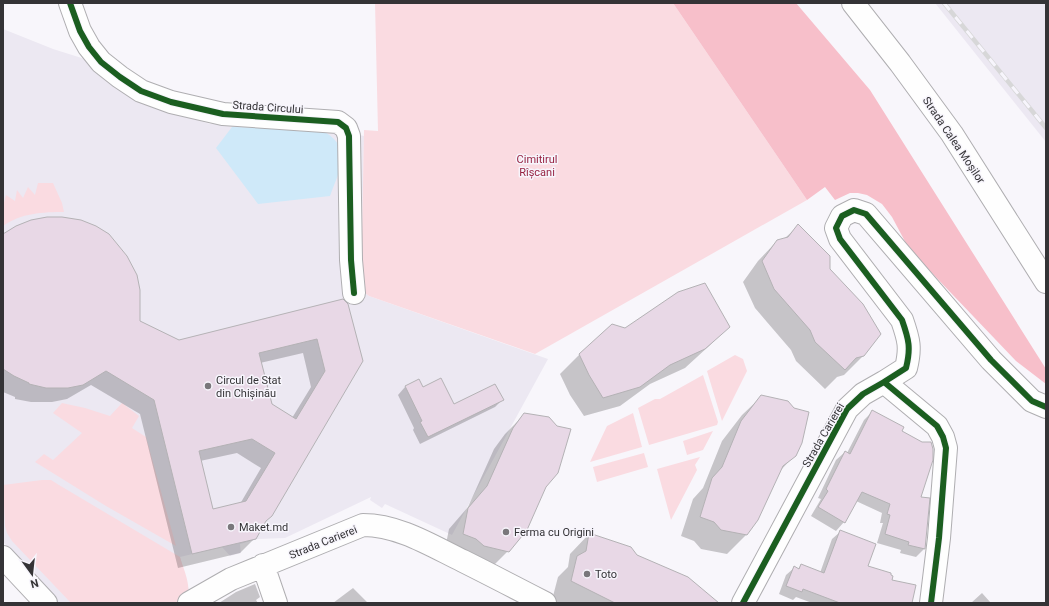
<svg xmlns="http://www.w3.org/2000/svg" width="1049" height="606" font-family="Roboto,sans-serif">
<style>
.built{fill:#ece8f2}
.green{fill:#fadbe1}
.forest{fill:#f7bfca}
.water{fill:#cfe9f9}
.shadow{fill:#0003;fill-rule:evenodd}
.building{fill:#e8d8e6;stroke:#b4b2b5;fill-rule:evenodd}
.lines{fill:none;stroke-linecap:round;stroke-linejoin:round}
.street-casing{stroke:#afaeb1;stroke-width:24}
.primary-casing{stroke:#afaeb1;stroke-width:24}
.street{stroke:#fefefe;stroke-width:22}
.primary{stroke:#fefefe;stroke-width:22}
.rail-casing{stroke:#d7d7d8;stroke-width:4.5}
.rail{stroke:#f7f5fc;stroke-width:3;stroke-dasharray:9;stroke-linecap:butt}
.cycleway-casing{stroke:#f7f5fc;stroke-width:8}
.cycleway{stroke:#1b5e20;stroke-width:6}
.poi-dot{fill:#79777b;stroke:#f7f5fc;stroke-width:1.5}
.labels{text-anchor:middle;stroke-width:3;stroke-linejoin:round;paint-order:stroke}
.street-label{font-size:11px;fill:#343336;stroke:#f7f5fc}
.park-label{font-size:11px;fill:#972342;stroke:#f7f5fc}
.poi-label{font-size:11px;fill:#343336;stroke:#f7f5fc;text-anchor:start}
</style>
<rect width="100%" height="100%" fill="#f8f6fb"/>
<path class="built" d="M935 3H1046V142L1042 137Z
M3 29 53 49 88 60 162 109 210 124 319 127 364 136 361 290 369 296 548 359 452 535 385 504 382 508 370 500 371 497 285 538 258 539 240 544 241 553 230 556 222 547 180 557 189 590 177 603H59L7 546 3 542Z"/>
<path class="green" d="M375 3H673L807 200 535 354 369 296 361 290 364 130 378 131Z
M38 183H53L62 203 64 212C43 212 21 213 3 226V206L6 195 15 201 17 190 23 198 28 187 35 195Z
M735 355 743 359 747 371 722 421 707 371Z
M703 375 718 422 717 425 649 445 638 408 655 399H660Z
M62 403 85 408 110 416 122 403 139 416 132 428 146 437 176 546 106 506 35 462 44 454 53 460 82 433 53 413Z
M633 413 642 447 590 462 607 426Z
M713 431 703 450 687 455 683 441Z
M644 453 648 467 597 482 593 467Z
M700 457 695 465 697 470 671 520 657 469Z
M42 480H51L59 485 180 557C182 565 192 587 187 595 185 598 180 601 177 603H71L12 541 7 533 5 526 3 485Z"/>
<path class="forest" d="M673 3H796L870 90 1046 369V384L1016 361 909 249 892 217 882 204 867 195 858 193H850L835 200 825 187 807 200Z"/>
<path class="water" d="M232 127 320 129C354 148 341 166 330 196L258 204 216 148Z"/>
<path class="shadow" d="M798 226 829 269 863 356 844 375 837 377 825 389 796 361 791 350 755 308 743 282 758 261 777 241 784 239Z
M3 236 139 321 179 341 343 300 362 361 255 538 240 553 178 568 140 414 91 385 67 399 52 402H31L15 399V397L3 392ZM303 353 311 387 292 418 271 405 260 363ZM237 453 261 468 240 504 212 510 200 461Z
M612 325 625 329 728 327 709 346 685 368 650 384 620 406 584 416 570 395 560 374 579 355Z
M418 381 422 388 453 406 502 400 495 407 420 444 413 430 414 428 398 395 405 387Z
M762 396 795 455 780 471 747 534 727 554 701 549 694 541 681 536 693 499 703 488 722 441 742 415Z
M872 412 900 432 919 498 928 499 924 549 916 557 900 553 901 550 877 543 883 523H880L882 513 856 501 844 522 836 531 811 516 821 499 818 498 836 460 845 452 847 453 864 420Z
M525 414 545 486 508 551 489 570 444 554 449 529 468 507 494 449 505 434Z
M840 532 867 567 890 581 911 603H812L796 597 793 600 779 594 786 575 794 568 798 569 801 565 820 573 832 539Z
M589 534 636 556 709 603H558L552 600 558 577 568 567 570 554Z
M255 584 260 597 256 600 258 603H219L236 592Z
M353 588 368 603H333Z
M982 593 991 603H971Z"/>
<path class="building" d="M47 217H62L81 220 96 226 109 234 127 256 137 275 140 290V321L179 340 343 299 348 304 363 361 272 516 266 521 256 539 192 554 154 400 106 371 83 385 68 388H46L29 384V383L14 376 3 369V234L16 226 31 220ZM317 339 325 371 296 419 272 404 259 353ZM252 439 275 453 246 501 213 509 199 451Z
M798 224 830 256V269L863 304 881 334 864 356 856 358 845 370 815 342 810 330 774 289 762 261 777 240 788 237Z
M705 283 730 327 705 349 670 365 640 387 603 398 589 375 579 354 612 324 625 328 678 292Z
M441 378 454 404 495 384 504 400 428 437 420 422 422 421 405 386 419 379 423 387Z
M761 395 788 401 794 408 809 412 802 443 796 456 783 466 758 520 747 535 721 530 714 522 700 517 712 478 722 467 741 421Z
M872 410 904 427 902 431 922 442H931L933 449V460L921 497 930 498 925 549 908 545 909 542 885 534 890 515 887 514 890 504 862 492 845 523 818 507 828 491 826 489 845 451 850 454Z
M524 413 549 417 557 426 571 429 558 473 546 487 527 530 509 552 484 546 476 539 463 534 468 508 487 486 513 428Z
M840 530 876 544 868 566 891 573V575L893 576 892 580 916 585 912 603H840L803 589 802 592 786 586 794 566 799 569 801 564 824 573Z
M589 533 631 547 637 555 688 577 719 603H615L571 581 577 556 586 551Z"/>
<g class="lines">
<g class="street-casing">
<path id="street" d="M70 3 80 31 89 47 101 62 120 77 141 91 171 102 223 114 338 122 346 128 349 136 351 260 354 293
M884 382 906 368C911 348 909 340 902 320L840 239 836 228 842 216 854 210 866 214 991 360 1032 401 1046 407
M3 557 46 603
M263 565 276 603
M189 603 231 579 363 525C399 525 432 546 463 561 491 575 518 589 545 603
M743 603 847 409 863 394 884 382 937 426 943 437 946 448 939 538 931 603"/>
</g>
<g class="primary-casing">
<path id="primary" d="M853 3 900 63 952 134 1046 282"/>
</g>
<use href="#street" class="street"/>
<use href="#primary" class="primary"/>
<g class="rail-casing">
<path id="rail" d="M944 3 1046 128"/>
</g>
<use href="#rail" class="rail"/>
<g class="cycleway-casing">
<path id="cycleway" d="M70 3 80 31 89 47 101 62 120 77 141 91 171 102 223 114 338 122 346 128 349 136 351 260 354 293
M884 382 906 368C911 348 909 340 902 320L840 239 836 228 842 216 854 210 866 214 991 360 1032 401 1046 407
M743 603 847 409 863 394 884 382 937 426 943 437 946 448 939 538 931 603"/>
</g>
<use href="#cycleway" class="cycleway"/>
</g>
<g class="poi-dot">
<circle cx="208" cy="386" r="4"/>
<circle cx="231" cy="527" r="4"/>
<circle cx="506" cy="532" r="4"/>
<circle cx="587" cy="574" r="4"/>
</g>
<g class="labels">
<g class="street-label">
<text transform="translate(268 107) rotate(4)" y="4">Strada Circului</text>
<text transform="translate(954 140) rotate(56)" y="4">Strada Calea Moșilor</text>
<text transform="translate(823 435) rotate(-60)" y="4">Strada Carierei</text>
<text transform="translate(323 542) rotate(-22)" y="4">Strada Carierei</text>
</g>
<g class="park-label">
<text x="537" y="163">Cimitirul<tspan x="537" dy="13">Rîșcani</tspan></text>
</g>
<g class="poi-label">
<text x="216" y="384">Circul de Stat<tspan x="216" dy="13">din Chișinău</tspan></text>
<text x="239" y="531">Maket.md</text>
<text x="514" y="536">Ferma cu Origini</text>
<text x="595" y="578">Toto</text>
</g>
</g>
<rect width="1049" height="606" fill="none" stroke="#343336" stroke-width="8"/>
<g transform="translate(32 574) rotate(165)" stroke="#f7f5fc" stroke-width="3" paint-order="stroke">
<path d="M0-3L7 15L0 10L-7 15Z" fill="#343336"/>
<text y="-6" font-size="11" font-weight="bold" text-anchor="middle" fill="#343336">N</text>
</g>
</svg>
